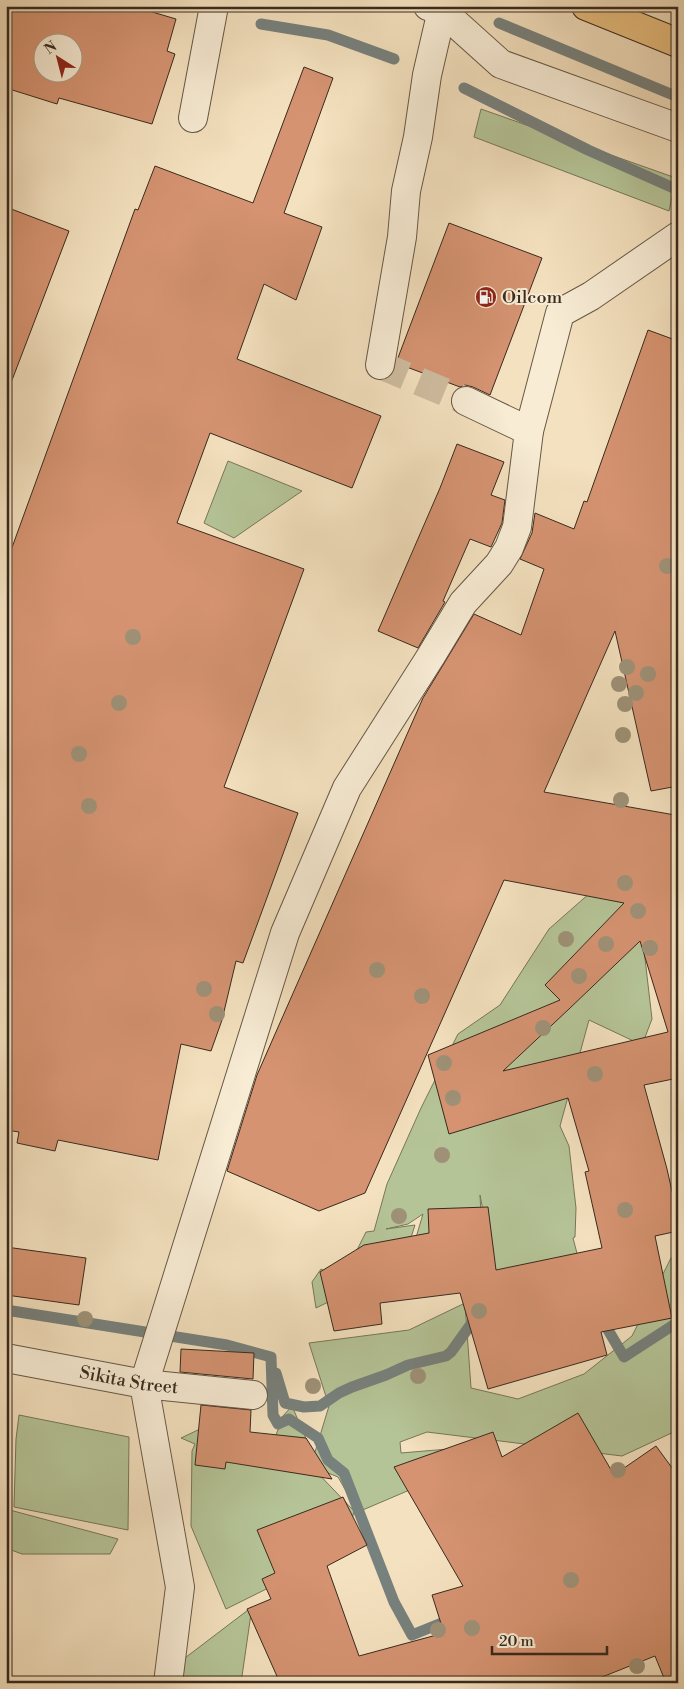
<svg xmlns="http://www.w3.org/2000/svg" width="684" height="1689" font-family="'Libre Bodoni',serif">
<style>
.green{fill:#b5c497;stroke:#76775a}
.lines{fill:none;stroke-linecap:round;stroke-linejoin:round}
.stream{stroke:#77817d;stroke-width:11}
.building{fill:#d59371;stroke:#382a1e;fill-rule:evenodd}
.minor-tunnel{stroke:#cebc9f;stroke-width:28;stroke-dasharray:28 14;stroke-linecap:butt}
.minor-casing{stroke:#675846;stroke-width:30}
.major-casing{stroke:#382a1e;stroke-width:30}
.minor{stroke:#f8ecd5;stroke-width:28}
.major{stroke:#eac080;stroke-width:28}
.tree{fill:#9e9177}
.labels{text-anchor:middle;stroke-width:4;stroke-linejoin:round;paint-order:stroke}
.poi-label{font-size:18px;fill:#382a1e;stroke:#f8ecd5;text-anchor:start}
.street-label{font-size:18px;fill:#382a1e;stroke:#f8ecd5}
</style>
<rect width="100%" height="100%" fill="#f4e1bf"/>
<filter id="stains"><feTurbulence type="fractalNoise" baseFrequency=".004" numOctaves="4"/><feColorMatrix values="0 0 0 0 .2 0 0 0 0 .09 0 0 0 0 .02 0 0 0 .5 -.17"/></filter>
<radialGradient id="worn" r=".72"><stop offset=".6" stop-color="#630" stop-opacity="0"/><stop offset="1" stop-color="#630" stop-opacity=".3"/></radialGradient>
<path class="green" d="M481 109 676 178 669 211 474 137Z
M228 461 302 491 234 538 204 523Z
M633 855 652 1019 642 1045 589 1020 560 1126 569 1146 576 1208 575 1237 573 1238 586 1288 499 1294 480 1195 483 1254 409 1261 423 1214 408 1224 386 1229 415 1225 402 1266 316 1308 312 1282 321 1269 342 1280 366 1232 374 1231 387 1184 421 1108 458 1034 500 1005 549 929Z
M678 1257V1430L622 1456 427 1432 400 1442 401 1453 460 1448 419 1486 358 1512 338 1477 311 1466 354 1511 345 1550 226 1609 191 1526 192 1451 195 1444 181 1438 200 1429 315 1452 329 1406 309 1343 409 1330 465 1303 471 1388 518 1399 584 1374 632 1336 671 1258Z
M292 1406 307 1441 272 1446 283 1416Z
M19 1415 129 1437 128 1530 14 1507 16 1439Z
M6 1510V1509L118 1539 110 1554H22L6 1548Z
M252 1607 241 1683H152Z"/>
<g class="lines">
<path class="stream" d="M499 23 678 97
M261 24 328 35 394 59
M464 88 588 150 678 190
M6 1310 227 1345 271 1357 273 1415 278 1424 289 1419 318 1438 328 1460 344 1473 394 1602 412 1635 454 1618
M601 1318 624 1357 678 1322
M276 1373 285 1403 304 1407 320 1406 339 1393 352 1387 386 1375 408 1365 446 1356 451 1352 474 1320 481 1324"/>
</g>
<path class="building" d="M6 6H132L176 19 167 51 175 54 152 124 59 98 57 104 6 88ZM42 42H72V72H42Z
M304 67 333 78 284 213 322 227 296 300 264 284 237 359 381 416 352 488 210 433 177 523 304 569 224 787 298 813 243 963 236 961 222 1020 211 1051 181 1044 158 1160 58 1140 55 1151 17 1143 19 1132 6 1130V564L135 209 138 210 155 166 253 203Z
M6 207 69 231 9 388 6 387Z
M449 223 542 258 490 395 473 387 465 385 460 387 396 363Z
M648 330 678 341V786L651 791 615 631 544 792 675 815 678 835V1078L644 1085 667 1169 678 1218V1231L655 1236 672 1318 601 1332 607 1355 488 1389 460 1293 380 1303 382 1324 334 1331 320 1272 364 1245 429 1233 428 1209 488 1207 496 1270 602 1248 585 1172 589 1171 568 1098 449 1134 428 1055 560 1000 545 985 624 903 504 880 365 1193 319 1211 227 1171 257 1075 423 698 474 614 521 635 544 569 520 559 532 533 535 513 574 529 584 501 587 502ZM640 941 668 1032 503 1071 569 1009Z
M457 444 504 462 491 495 505 500 502 523 491 547 470 539 443 601 445 602 418 648 378 631 440 488Z
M6 1247 86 1258 79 1305 6 1295Z
M181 1349 254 1353 253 1379 180 1372Z
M201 1405 251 1410 250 1432 306 1438 332 1479 226 1462 225 1469 195 1465Z
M578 1413 614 1475 656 1446 678 1476V1683H666L655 1656 587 1683H280L247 1609 271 1599 262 1579 275 1573 257 1530 343 1497 367 1545 327 1566 359 1656 444 1633 432 1595 463 1586 394 1467 493 1432 502 1457Z"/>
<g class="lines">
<path class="minor-tunnel" d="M380 365 466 401"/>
<g class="minor-casing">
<g id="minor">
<path d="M428 6 442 11 501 64 678 128"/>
<path d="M193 118 214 6"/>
<path d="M380 365 402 237 406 191 418 137 427 75 443 6"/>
<path d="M466 401 529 431 560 313 591 296 678 236"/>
<path id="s1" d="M6 1358 144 1384 253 1395"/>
<path d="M168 1683 180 1587 144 1384 285 933 347 788 431 656 463 603 499 564 509 548 517 527 529 431"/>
</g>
</g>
<g class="major-casing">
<path id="major" d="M586 6 678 43"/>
</g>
<use href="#minor" class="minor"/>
<use href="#major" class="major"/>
</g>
<g class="tree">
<circle cx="667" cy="566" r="8"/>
<circle cx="133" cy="637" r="8"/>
<circle cx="627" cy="667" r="8"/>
<circle cx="648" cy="674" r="8"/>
<circle cx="619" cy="684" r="8"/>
<circle cx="636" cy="693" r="8"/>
<circle cx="119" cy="703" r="8"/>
<circle cx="625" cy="704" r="8"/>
<circle cx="623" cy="735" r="8"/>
<circle cx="79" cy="754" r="8"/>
<circle cx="621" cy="800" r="8"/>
<circle cx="89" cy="806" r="8"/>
<circle cx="625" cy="883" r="8"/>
<circle cx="638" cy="911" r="8"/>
<circle cx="566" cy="939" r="8"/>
<circle cx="606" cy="944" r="8"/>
<circle cx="650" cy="948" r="8"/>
<circle cx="377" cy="970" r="8"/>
<circle cx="579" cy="976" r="8"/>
<circle cx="204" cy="989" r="8"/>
<circle cx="422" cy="996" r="8"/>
<circle cx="217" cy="1014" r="8"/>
<circle cx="543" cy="1028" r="8"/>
<circle cx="444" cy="1063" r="8"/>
<circle cx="595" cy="1074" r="8"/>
<circle cx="453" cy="1098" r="8"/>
<circle cx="442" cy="1155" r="8"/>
<circle cx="625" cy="1210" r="8"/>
<circle cx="399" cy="1216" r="8"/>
<circle cx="479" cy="1311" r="8"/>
<circle cx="85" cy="1319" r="8"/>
<circle cx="418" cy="1376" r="8"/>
<circle cx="313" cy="1386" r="8"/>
<circle cx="618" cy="1470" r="8"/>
<circle cx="571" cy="1580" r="8"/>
<circle cx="472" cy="1628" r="8"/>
<circle cx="438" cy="1630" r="8"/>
<circle cx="637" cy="1666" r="8"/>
</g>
<defs>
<g id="fuel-disc" transform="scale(1.125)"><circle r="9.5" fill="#8f2418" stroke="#f8ecd5"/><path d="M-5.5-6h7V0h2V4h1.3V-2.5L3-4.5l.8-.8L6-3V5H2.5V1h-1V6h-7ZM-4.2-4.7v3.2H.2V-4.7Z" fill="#fff"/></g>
</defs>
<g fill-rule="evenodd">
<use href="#fuel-disc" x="486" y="297"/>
</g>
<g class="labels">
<g class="poi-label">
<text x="502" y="303">Oilcom</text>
</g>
<g class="street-label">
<text dy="6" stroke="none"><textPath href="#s1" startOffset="125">Sikita Street</textPath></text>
</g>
</g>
<rect width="684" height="1689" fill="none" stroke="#f4e1bf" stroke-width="25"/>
<rect x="8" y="8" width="669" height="1674" fill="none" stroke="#382a1e" stroke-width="2.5"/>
<rect x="12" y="12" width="659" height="1664" fill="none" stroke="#382a1e"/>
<g transform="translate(58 58) rotate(324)"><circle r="24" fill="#f8ecd5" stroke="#ab9e8c"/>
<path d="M0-4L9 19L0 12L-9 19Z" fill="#8f2418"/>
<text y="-8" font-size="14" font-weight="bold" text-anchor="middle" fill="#382a1e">N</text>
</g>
<path d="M492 1646v8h115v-8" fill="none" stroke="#382a1e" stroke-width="2.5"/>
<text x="499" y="1646" font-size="15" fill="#382a1e" stroke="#f8ecd5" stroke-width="4" paint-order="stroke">20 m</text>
<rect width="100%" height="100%" filter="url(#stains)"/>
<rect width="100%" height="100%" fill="url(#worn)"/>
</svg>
